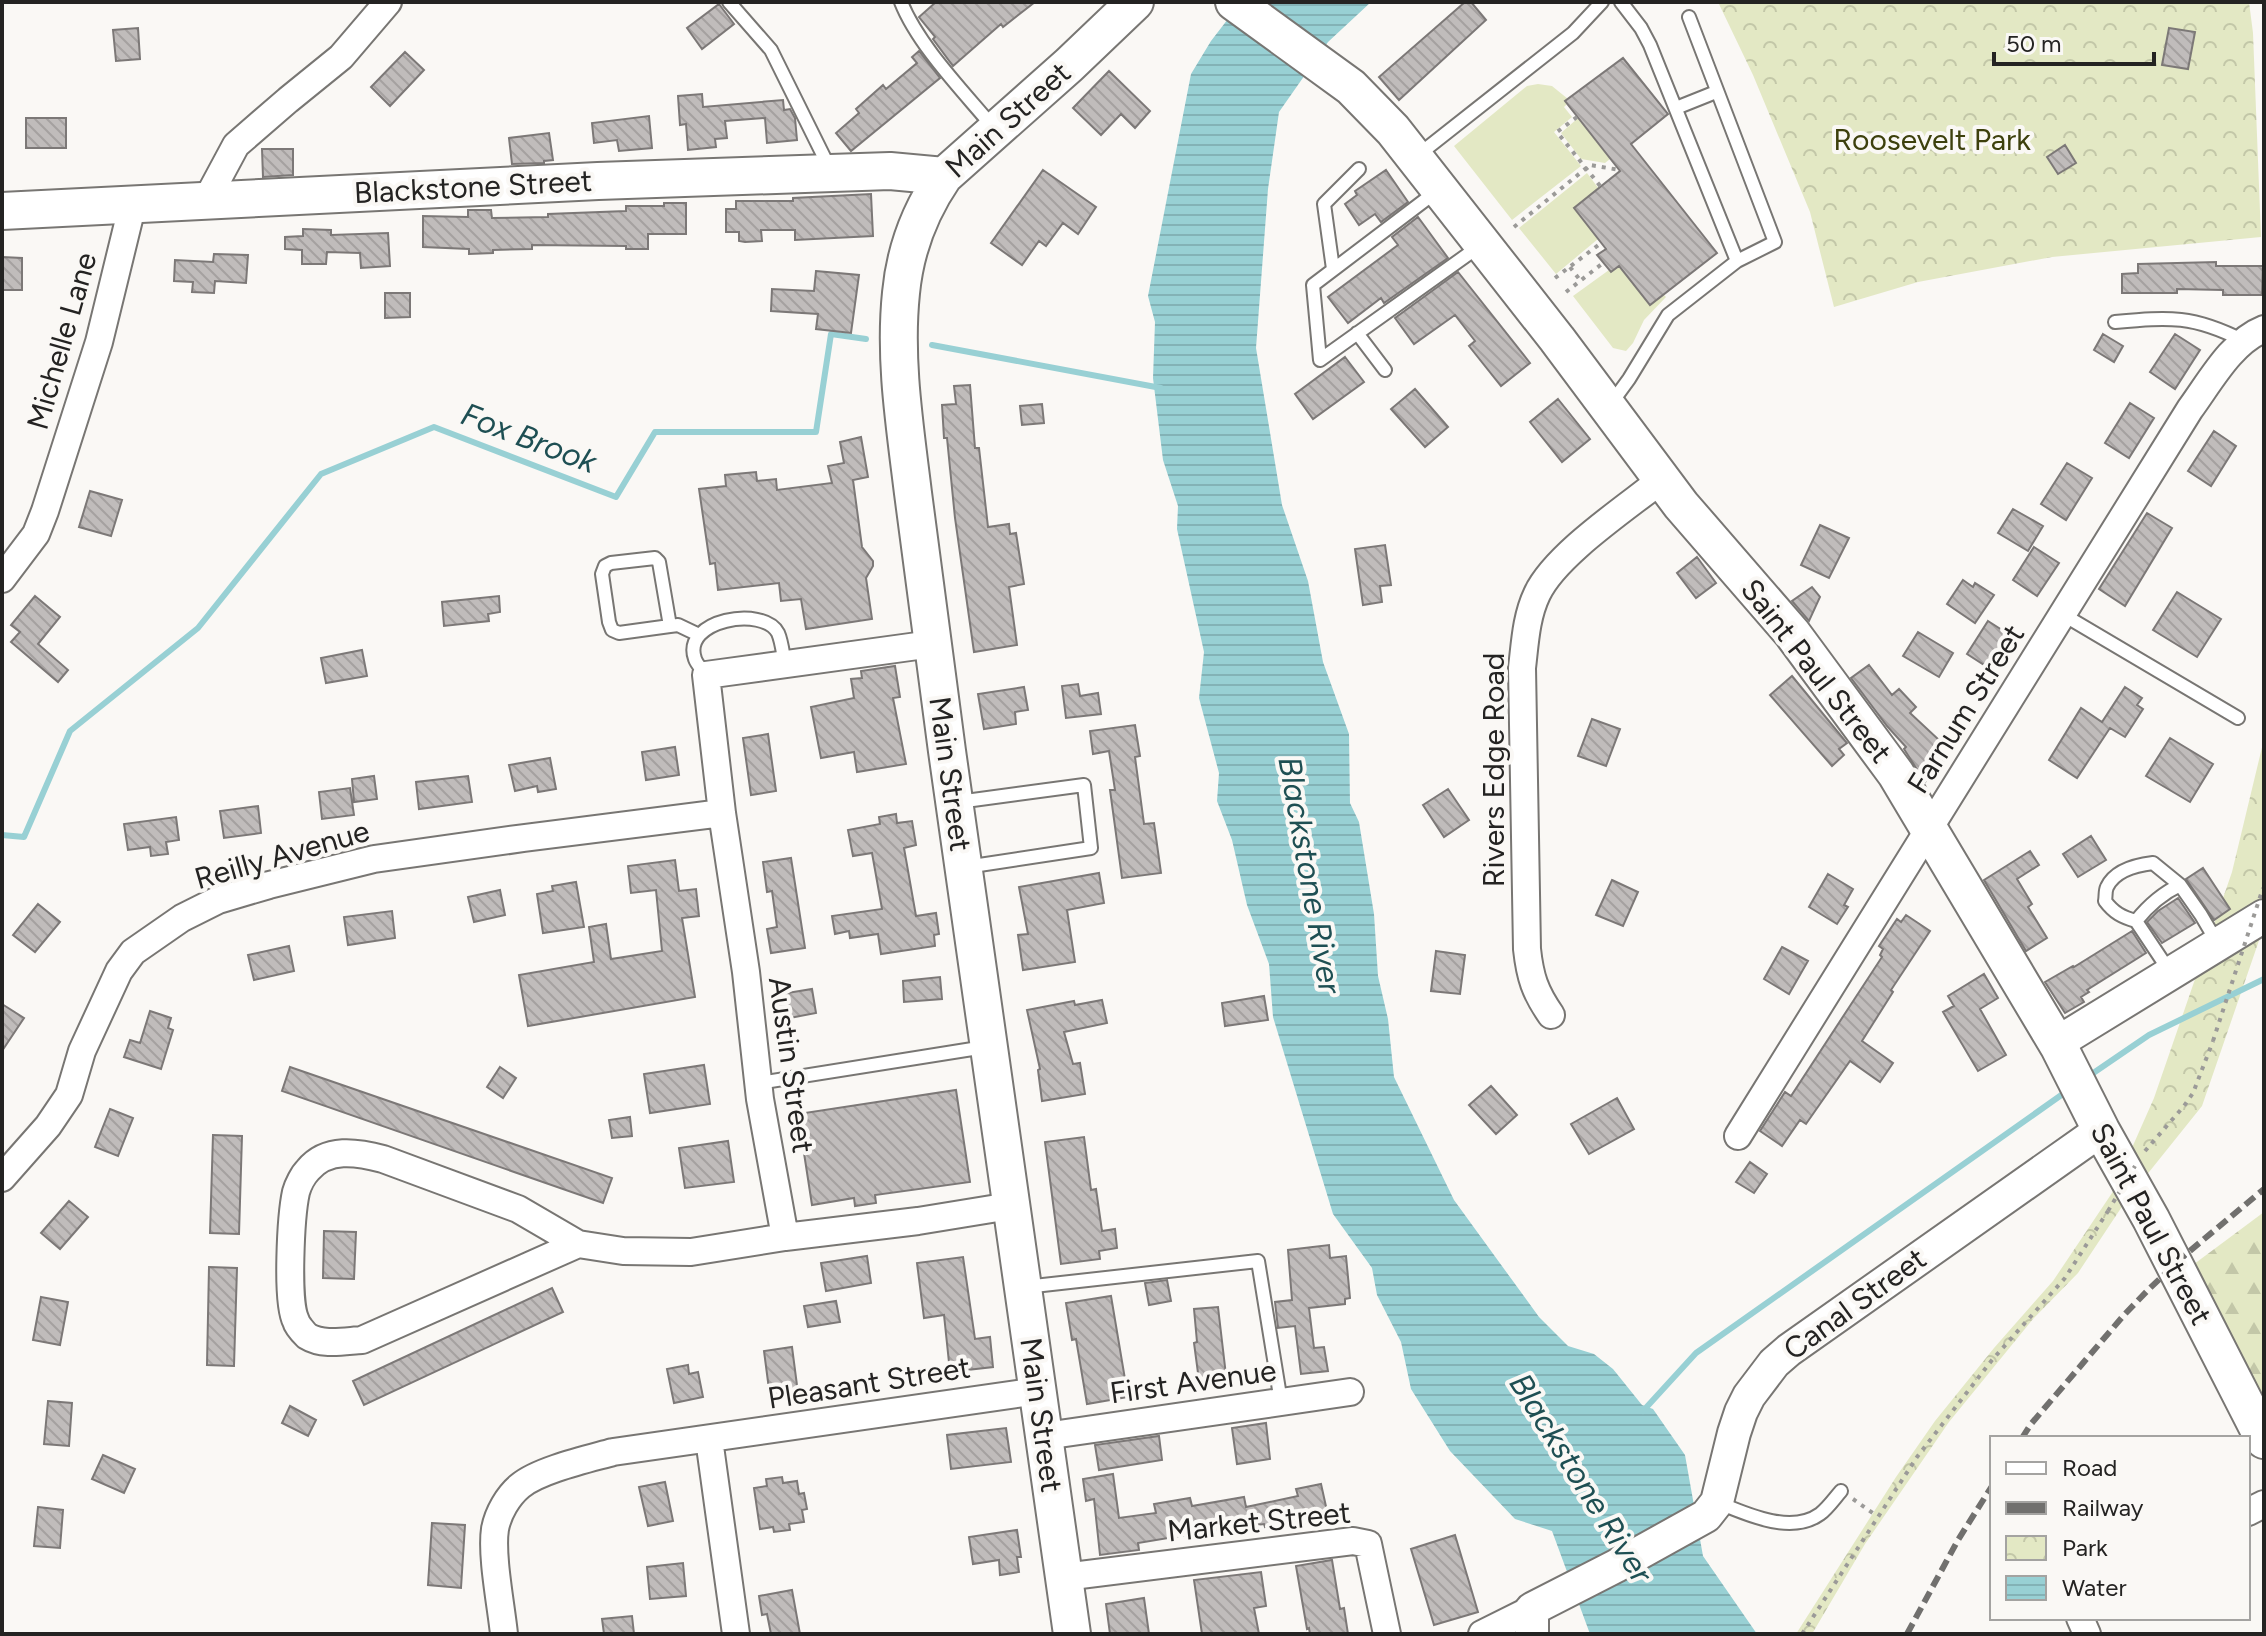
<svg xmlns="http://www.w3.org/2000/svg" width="2266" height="1636" font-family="Figtree,sans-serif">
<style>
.grass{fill:#e3e8c4}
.forest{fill:url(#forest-firs)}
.park{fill:url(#park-crowns)}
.water{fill:url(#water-rules)}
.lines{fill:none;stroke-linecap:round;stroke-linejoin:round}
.stream{stroke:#98d0d4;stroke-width:6}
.building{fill:url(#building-back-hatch);stroke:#7c7877;stroke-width:2}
.service-casing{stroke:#787673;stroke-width:16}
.minor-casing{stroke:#787673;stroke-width:30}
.tertiary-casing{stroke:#787673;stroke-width:36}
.secondary-casing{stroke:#787673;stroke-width:40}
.path{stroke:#9b9a98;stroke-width:4;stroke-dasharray:4 6;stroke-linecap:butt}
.service{stroke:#fff;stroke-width:12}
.minor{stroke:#fff;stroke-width:26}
.tertiary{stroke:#fff;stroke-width:32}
.secondary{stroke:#fff;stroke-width:36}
.rail{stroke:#71706e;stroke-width:6;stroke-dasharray:12 6;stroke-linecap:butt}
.path-bridge{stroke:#9b9a98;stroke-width:4;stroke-dasharray:4 6;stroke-linecap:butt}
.labels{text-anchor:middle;stroke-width:8;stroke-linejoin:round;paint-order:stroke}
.street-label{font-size:30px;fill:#242322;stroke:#faf8f5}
.park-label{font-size:30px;fill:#3d400d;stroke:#faf8f5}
.water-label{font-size:32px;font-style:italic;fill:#1e4f53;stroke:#faf8f5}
</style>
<defs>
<pattern id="forest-firs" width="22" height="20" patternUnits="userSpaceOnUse" patternTransform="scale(2)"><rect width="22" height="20" fill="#e3e8c4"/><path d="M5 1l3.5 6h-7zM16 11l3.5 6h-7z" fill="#c3c7a8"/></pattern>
<pattern id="park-crowns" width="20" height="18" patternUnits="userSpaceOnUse" patternTransform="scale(2)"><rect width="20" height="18" fill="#e3e8c4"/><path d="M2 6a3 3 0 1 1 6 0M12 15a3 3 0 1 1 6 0" fill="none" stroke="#c3c7a8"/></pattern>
<pattern id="water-rules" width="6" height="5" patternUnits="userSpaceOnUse" patternTransform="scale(2)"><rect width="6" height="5" fill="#98d0d4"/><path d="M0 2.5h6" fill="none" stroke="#83b2b6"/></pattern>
<pattern id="building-back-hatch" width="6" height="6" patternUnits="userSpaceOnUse" patternTransform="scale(2)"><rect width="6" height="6" fill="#c0bcbb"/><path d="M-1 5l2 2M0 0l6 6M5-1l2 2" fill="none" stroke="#a5a1a0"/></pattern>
</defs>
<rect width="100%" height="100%" fill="#faf8f5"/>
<path class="grass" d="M1538 84 1552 86 1568 99 1565 101 1567 104 1564 107 1572 117 1554 132 1581 166 1512 220 1454 146 1527 86Z
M1578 118 1610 159 1605 163 1581 159 1561 133Z
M1587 173 1599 189 1574 208 1598 239 1556 274 1519 228Z
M1619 265 1650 305 1664 295 1666 297 1644 320 1633 343 1626 351 1613 348 1573 296 1609 270 1611 272Z"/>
<path class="forest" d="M2264 1212V1441L2178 1276Z"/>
<path class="park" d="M1718 2H2249L2253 33 2261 237 2052 257 1918 282 1834 307 1810 212 1753 75Z
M2264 739V926L2202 1106 2125 1202 2078 1273 2033 1319 1949 1422 1865 1544 1812 1634H1796L1896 1477 1935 1421 1994 1348 2053 1281 2112 1193 2154 1098 2232 872Z"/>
<path class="water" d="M1241 2H1371L1328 42 1279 112 1268 189 1256 348 1282 505 1308 581 1323 662 1349 734 1350 803 1359 822 1374 914 1378 976 1388 1019 1394 1077 1454 1200 1539 1317 1568 1346 1594 1354 1613 1369 1642 1405 1653 1409 1685 1455 1703 1556 1757 1634H1590L1552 1531 1515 1519 1450 1451 1411 1389 1401 1342 1377 1295 1372 1268 1333 1214 1273 1017 1269 964 1247 905 1232 840 1217 801 1219 773 1199 698 1204 652 1177 529 1178 506 1163 460 1153 378 1155 322 1148 296 1191 74 1211 41Z"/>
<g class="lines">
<path class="stream" d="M932 345 1161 388
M2 835 24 837 70 731 198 628 321 474 434 427 616 497 655 432H816L831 334 866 339
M2086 1078 2149 1035 2264 979
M1643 1411 1696 1353 2067 1091"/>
</g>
<path class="building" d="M936 2H1035L1003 27 1001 24 953 66 933 39 935 37 919 17Z
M1465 2H1471L1486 20 1399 100 1379 77Z
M719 4 734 24 702 49 687 28Z
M138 28 140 59 116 61 113 30Z
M2169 28 2195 32 2188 69 2162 65Z
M919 51 940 78 851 151 836 133 859 113 856 109 883 85 886 89 917 63 912 57Z
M405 52 424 70 390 106 371 87Z
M1623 58 1668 114 1631 144 1717 253 1650 305 1619 266 1611 272 1597 255 1606 249 1574 208 1620 171 1565 101Z
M1109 71 1150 111 1135 128 1121 114 1101 135 1073 108Z
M702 94 703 107 783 100 784 110 790 109 795 118 797 140 767 143 765 118 725 121 727 138 715 139 716 147 688 150 686 124 680 125 678 96Z
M649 116 652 148 619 151 617 140 594 143 592 123Z
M26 118H66V148H26Z
M549 133 553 160 544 161V163L512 164 509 138Z
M2065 145 2076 163 2058 174 2047 157Z
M262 149H293V175L263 177Z
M1043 170 1096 207 1078 234 1063 223 1046 246 1039 241 1022 265 991 243Z
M1386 170 1408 202 1381 222 1375 214 1359 225 1345 204 1357 195 1355 191Z
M871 194 873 236 795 240V230H761L762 241 745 242 739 241V232H726V209H736V201H793V198Z
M664 203H686V234H648V249H626V246L532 245V249L493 250V253L469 254V249L423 247V216L468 217V210H491L492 218 548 217V214L626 211V206H664Z
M1418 217 1448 258 1384 303 1381 298 1348 323 1328 297 1398 245 1392 237Z
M303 229 331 230V235L388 233 390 266 361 268 360 253 327 252 326 264H302V250L285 249V237L303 236Z
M214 254 248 255 246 283 215 281 214 293 192 292 193 282 174 281 175 260 213 262Z
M2 257 22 258V290H2Z
M2216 262V266H2263L2262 295H2223V290L2177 289V293H2122V274L2138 273V264Z
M816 271 859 275 851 333 816 329 818 314 771 311 772 289 814 291Z
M1458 272 1530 363 1501 386 1469 346 1475 341 1455 315 1414 344 1395 318Z
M385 293H410V317L385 318Z
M2103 334 2123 346 2114 362 2094 350Z
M2175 334 2200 350 2175 389 2150 372Z
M1345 357 1364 382 1313 419 1295 394Z
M970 385 975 448H979L988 527 1009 524 1010 534 1016 533 1024 584 1009 587 1017 645 974 652 955 518 947 438H944L942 405 956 404 954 386Z
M1415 389 1448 427 1425 447 1391 409Z
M1558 399 1590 439 1562 462 1530 422Z
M2130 403 2154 418 2129 458 2105 443Z
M1042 404 1044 423 1022 425 1020 406Z
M2214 431 2236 446 2211 486 2188 471Z
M861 437 868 477 853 480 862 547 873 561V566L866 578 872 619 806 629 801 599 781 601 779 583 718 590 715 563 710 564 699 489 726 486 725 475 756 472 757 481 776 479 777 490 832 483 828 466 844 463 840 442Z
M2067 463 2092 478 2066 520 2041 504Z
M90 491 122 500 111 536 79 527Z
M2013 509 2043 526 2028 551 1998 533Z
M2147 513 2172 528 2125 606 2099 589Z
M1820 525 1849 538 1829 578 1801 565Z
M1385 545 1391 585 1380 586 1382 602 1363 605 1355 549Z
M2034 547 2059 563 2037 596 2013 580Z
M1697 557 1716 583 1696 598 1677 573Z
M1963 580 1973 587 1975 583 1994 595 1975 623 1947 604Z
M1812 587 1820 597 1809 621 1792 601Z
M2177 592 2221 619 2197 657 2153 630Z
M35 596 60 617 38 644 68 670 58 682 11 642 20 632 11 625Z
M499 596 500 612 488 614 489 621 444 626 442 602Z
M1988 621 2013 637 1992 670 1967 654Z
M1918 632 1953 653 1939 677 1903 656Z
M362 650 367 676 326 683 321 658Z
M1869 665 1892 695 1899 689 1916 707 1910 713 1939 740 1934 745 1947 757 1925 782 1904 749 1906 747 1887 726 1851 678Z
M895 666 900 697 893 698 906 764 857 772 854 752 821 758 811 707 854 698 851 679 862 678 861 671Z
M1792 676 1847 743 1839 749 1844 755 1832 766 1770 695Z
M1078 684 1080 696 1098 693 1101 714 1066 718 1062 686Z
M1024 687 1028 710 1015 712 1016 724 984 729 978 694Z
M2125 687 2142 698 2137 705 2143 709 2125 737 2110 728 2077 778 2049 760 2081 708 2102 722Z
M1592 719 1620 729 1606 766 1578 756Z
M1135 725 1140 756 1135 757 1144 824 1154 823 1161 873 1122 878 1110 790H1115L1109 751 1093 754 1090 731Z
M768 734 776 791 751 795 743 738Z
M2170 738 2213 764 2190 802 2146 776Z
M675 747 679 775 646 780 642 752Z
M550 758 556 789 538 792 537 786 515 791 509 765Z
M374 776 377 799 354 802 352 779Z
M468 776 472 802 419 809 416 782Z
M350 788 354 815 322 819 319 792Z
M1448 789 1469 820 1444 837 1423 805Z
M258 806 261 833 224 838 220 811Z
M896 814 897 823 912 821 916 845 904 848 916 916 936 913 939 934 934 935 935 946 881 954 878 934 850 938 849 931 835 934 832 916 882 909 872 853 853 856 848 830 880 824 879 817Z
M176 817 179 840 166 842 168 854 151 856 150 847 128 850 124 824Z
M2091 836 2106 860 2078 877 2063 854Z
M2030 851 2039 865 2017 879 2032 904 2028 907 2047 938 2026 951 1984 880Z
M791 858 805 948 771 953 767 929 777 927 772 891 767 892 763 862Z
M675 860 679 891 696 889 699 916 682 918 695 997 528 1026 519 975 594 962 589 927 606 924 611 959 662 951 656 890 631 893 628 866Z
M2203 868 2230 909 2214 920 2186 879Z
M1099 873 1104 903 1067 910 1075 962 1023 970 1018 935 1028 934 1019 887Z
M1828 874 1853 889 1844 905 1848 907 1837 924 1809 907Z
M1612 880 1638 892 1623 926 1596 915Z
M576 882 584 927 543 933 537 894 553 891 552 886Z
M500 890 505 915 474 922 468 897Z
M2178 898 2195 923 2162 943 2147 922 2158 911Z
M38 904 60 922 35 952 13 935Z
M392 911 395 938 348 945 344 917Z
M1906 915 1930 931 1891 990 1893 992 1862 1041 1893 1063 1880 1082 1850 1061 1806 1124 1800 1120 1782 1146 1760 1131 1785 1092 1791 1096 1882 957 1880 955 1883 949 1879 946 1897 919 1901 922Z
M2132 931 2146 953 2087 990 2089 992 2081 997 2084 1002 2065 1013 2045 982 2073 966 2074 967Z
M289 946 294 971 254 980 248 955Z
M1782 947 1808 961 1789 994 1764 979Z
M1436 951 1465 955 1460 994 1431 991Z
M1984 974 1998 998 1980 1009 2006 1055 1978 1071 1943 1012 1954 1006 1948 996Z
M940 977 942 999 904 1002 903 981Z
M812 989 816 1013 779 1020 775 995Z
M1264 996 1268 1020 1225 1026 1222 1003Z
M1102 1000 1107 1023 1064 1032 1073 1064 1080 1063 1085 1094 1042 1101 1038 1070 1040 1069 1027 1010 1074 1001 1075 1005Z
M2 1004 24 1018 2 1051Z
M150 1011 171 1018 168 1028 173 1030 161 1069 124 1057 130 1040 140 1043Z
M704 1065 710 1104 650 1113 644 1074Z
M290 1067 612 1178 603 1203 282 1091Z
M500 1067 516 1078 503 1098 487 1087Z
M1491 1086 1517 1115 1496 1134 1469 1105Z
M956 1090 970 1182 875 1195 876 1203 855 1206 854 1198 812 1205 798 1114Z
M1617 1098 1634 1129 1589 1154 1571 1124Z
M110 1109 133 1118 118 1156 95 1147Z
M630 1117 632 1136 612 1138 609 1120Z
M213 1135 242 1136 239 1234 210 1233Z
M1084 1137 1091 1190 1096 1189 1102 1231 1115 1229 1117 1248 1099 1251 1100 1259 1061 1264 1045 1142Z
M728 1141 734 1182 685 1188 679 1148Z
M1750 1162 1767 1174 1754 1193 1736 1182Z
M69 1201 88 1217 60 1249 41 1233Z
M324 1231 356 1232 354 1279 323 1278Z
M1329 1245 1330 1258 1346 1256 1350 1298 1345 1299V1304L1309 1308 1314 1348 1324 1347 1328 1371 1301 1374 1295 1326 1278 1328 1275 1302 1292 1300 1288 1250Z
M867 1256 871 1283 826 1291 821 1263Z
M963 1257 975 1339 990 1337 993 1367 950 1372 944 1315 924 1318 917 1263Z
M209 1267 237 1268 234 1366 207 1365Z
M1167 1280 1171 1301 1149 1305 1145 1283Z
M552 1288 563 1312 364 1405 353 1381Z
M1111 1296 1128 1397 1087 1404 1076 1339 1072 1340 1066 1303Z
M41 1297 68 1302 60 1345 33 1340Z
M836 1301 840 1322 808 1327 804 1306Z
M1218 1307 1227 1384 1200 1388 1194 1343 1197 1342 1194 1309Z
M792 1347 798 1393 770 1397 764 1351Z
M688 1365 689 1374 698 1372 703 1397 674 1403 667 1369Z
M48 1401 72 1403 69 1446 44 1444Z
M290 1406 316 1420 308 1436 282 1423Z
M1266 1423 1270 1459 1237 1464 1232 1428Z
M1006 1428 1011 1462 951 1469 947 1435Z
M1159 1436 1162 1460 1099 1470 1095 1445Z
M103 1455 135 1469 124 1493 92 1479Z
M1113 1474 1119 1518 1156 1513 1154 1504 1190 1498 1192 1506 1244 1497 1246 1507 1298 1496 1296 1489 1321 1484 1327 1511 1310 1514 1312 1522 1281 1528 1280 1524 1265 1527 1264 1524 1198 1533 1138 1543 1139 1550 1100 1555 1094 1499 1086 1501 1083 1479Z
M782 1477 783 1483 797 1481 799 1494 804 1493 807 1509 802 1510 804 1522 789 1524 790 1530 774 1532 773 1527 760 1529 754 1488 767 1486 766 1479Z
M665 1482 673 1521 648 1526 639 1487Z
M38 1507 63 1510 60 1548 34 1546Z
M432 1523 465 1525 461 1588 428 1585Z
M1017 1530 1021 1557H1017L1019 1572 1000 1575 999 1560 973 1564 969 1537Z
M1455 1535 1478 1612 1434 1625 1411 1549Z
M1332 1560 1340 1609 1344 1608 1348 1634H1310L1309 1628 1307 1629 1296 1566Z
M683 1563 686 1596 650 1599 647 1567Z
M1261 1572 1266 1606 1254 1608 1259 1634H1202L1194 1580Z
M792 1590 800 1634H771L767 1614 762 1615 759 1596Z
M1144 1598 1149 1634H1110L1106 1604Z
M632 1616 634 1634H604L602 1619Z"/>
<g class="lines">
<g class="service-casing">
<path id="service" d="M729 2 771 50 830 169
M901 2C918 45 963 91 993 127
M1621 2 1641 28 1650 45 1737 261
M1676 108 1716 92
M1417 156 1573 33 1602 2
M1437 191 1313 285 1320 360 1481 245
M1333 269 1324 204 1359 169
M2115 322C2170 317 2193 315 2244 341
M1357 333 1385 370
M1610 405 1629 379 1668 315 1737 261 1775 242 1689 17
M2062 614 2238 718
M670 626 659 562 655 558 611 563 605 566 602 574 609 622 612 630 619 633 670 626 678 625 699 635
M706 675C703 670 697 665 695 659 681 620 763 605 778 633 782 642 783 655 785 664
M958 802 1084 785 1091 848 966 867
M2136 921C2148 906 2163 893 2180 885
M2170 972 2136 921C2122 917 2114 913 2105 901 2106 896 2105 891 2107 887 2115 870 2136 865 2153 863L2180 885 2201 915 2218 944
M759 1083 985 1047
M1025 1287 1258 1261 1281 1402
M1717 1502C1746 1514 1791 1535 1820 1514 1828 1508 1834 1499 1841 1491"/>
</g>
<g class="minor-casing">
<path id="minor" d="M207 199 236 145 288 100 341 57 388 2
M2 579 36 534 45 511 99 342 133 203
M932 644 706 675 722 813 746 972 760 1099 785 1237 918 1221 1010 1206
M1551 1015C1535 992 1530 977 1527 949L1522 668C1525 643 1526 617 1537 594 1555 555 1626 508 1661 480
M1738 1136 2190 409C2210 382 2231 342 2264 329
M2 1178 48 1126 69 1095 82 1051 119 971 133 952 182 918 218 900 269 885 374 859 524 838 722 813
M578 1244 362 1340C345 1341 323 1346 307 1336 304 1333 297 1325 296 1321 286 1302 291 1215 296 1192 298 1185 303 1175 308 1170 327 1147 357 1152 383 1159L518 1209 578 1244 623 1251 691 1252 785 1237
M1045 1436 1350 1392
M709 1439 736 1634
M2248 1512 2264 1504
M1064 1577 1353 1541 1368 1544 1387 1634
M2080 1618 2087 1634
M504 1634C501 1605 491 1555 495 1529 498 1513 508 1496 520 1486 539 1470 588 1459 613 1452L1038 1391
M1482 1634 1532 1609"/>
</g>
<g class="tertiary-casing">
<path id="tertiary" d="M2057 1043 2264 916
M1532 1634V1609L1616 1566 1706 1516 1717 1502 1734 1433 1741 1412 1749 1396 1774 1363 1789 1350 2101 1130"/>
</g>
<g class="secondary-casing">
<path id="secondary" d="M1234 2 1351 87 1393 130 1557 339 1681 505 1792 633 1896 774 2059 1047 2101 1130 2151 1219 2264 1440
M2 211 598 181 890 171 944 176
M1072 1634C1031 1340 988 1045 947 751 935 665 924 579 913 493 905 427 894 360 901 293 905 250 920 211 944 176L1069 65 1135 2"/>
</g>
<path class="path" d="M1577 117 1557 132 1601 187
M1514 227 1590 165 1620 170
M1570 267 1580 280
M1555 278 1601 243
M1566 292 1603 263
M2145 1151 2184 1106 2193 1093 2213 1041
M1853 1499 1877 1516
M1802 1634 1917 1457 1992 1360 2065 1278 2108 1211"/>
<use href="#service" class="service"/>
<use href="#minor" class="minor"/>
<use href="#tertiary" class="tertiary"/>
<use href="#secondary" class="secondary"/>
<path class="rail" d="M2022 1438 2031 1424 2124 1315 2149 1289 2185 1255 2264 1189
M1907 1634 1958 1540 1992 1486"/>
<path class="path-bridge" d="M2213 1041 2263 888
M2108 1211 2135 1166"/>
</g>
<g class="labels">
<g class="street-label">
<text transform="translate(1008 120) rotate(-42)" y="10">Main Street</text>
<text transform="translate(473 187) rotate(-3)" y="10">Blackstone Street</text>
<text transform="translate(62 341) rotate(-74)" y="10">Michelle Lane</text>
<text transform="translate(1816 671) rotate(52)" y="10">Saint Paul Street</text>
<text transform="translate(1966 709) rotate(-58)" y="10">Farnum Street</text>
<text transform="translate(1494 770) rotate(-90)" y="10">Rivers Edge Road</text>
<text transform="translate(950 774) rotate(82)" y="10">Main Street</text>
<text transform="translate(282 855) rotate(-16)" y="10">Reilly Avenue</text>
<text transform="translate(791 1065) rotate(82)" y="10">Austin Street</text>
<text transform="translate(2151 1224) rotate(62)" y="10">Saint Paul Street</text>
<text transform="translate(1855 1304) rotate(-36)" y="10">Canal Street</text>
<text transform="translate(1193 1382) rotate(-8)" y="10">First Avenue</text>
<text transform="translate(869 1383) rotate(-9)" y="10">Pleasant Street</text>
<text transform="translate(1041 1415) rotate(82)" y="10">Main Street</text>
<text transform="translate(1259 1522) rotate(-6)" y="10">Market Street</text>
</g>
<g class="park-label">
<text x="1932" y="150">Roosevelt Park</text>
</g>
<g class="water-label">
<text transform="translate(529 438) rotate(21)" y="11">Fox Brook</text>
<text transform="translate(1310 875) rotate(80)" y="11">Blackstone River</text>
<text transform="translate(1581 1478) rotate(58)" y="11">Blackstone River</text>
</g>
</g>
<rect width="2266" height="1636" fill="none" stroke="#242322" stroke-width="8"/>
<rect x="1990" y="1436" width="260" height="184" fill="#faf8f5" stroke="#a4a3a1" stroke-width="2"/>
<rect x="2006" y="1462" width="40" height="12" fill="#ffffff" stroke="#a4a3a1" stroke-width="2"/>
<text x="2062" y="1476" font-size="24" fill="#242322">Road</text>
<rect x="2006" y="1502" width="40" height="12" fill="#71706e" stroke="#a4a3a1" stroke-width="2"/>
<text x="2062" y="1516" font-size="24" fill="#242322">Railway</text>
<rect x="2006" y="1536" width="40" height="24" fill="url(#park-crowns)" stroke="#a4a3a1" stroke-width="2"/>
<text x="2062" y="1556" font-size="24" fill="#242322">Park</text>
<rect x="2006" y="1576" width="40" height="24" fill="url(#water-rules)" stroke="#a4a3a1" stroke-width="2"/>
<text x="2062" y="1596" font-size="24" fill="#242322">Water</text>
<path d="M1994 52v12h160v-12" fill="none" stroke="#242322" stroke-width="4"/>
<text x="2006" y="52" font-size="24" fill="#242322" stroke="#faf8f5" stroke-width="6" paint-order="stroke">50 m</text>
</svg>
